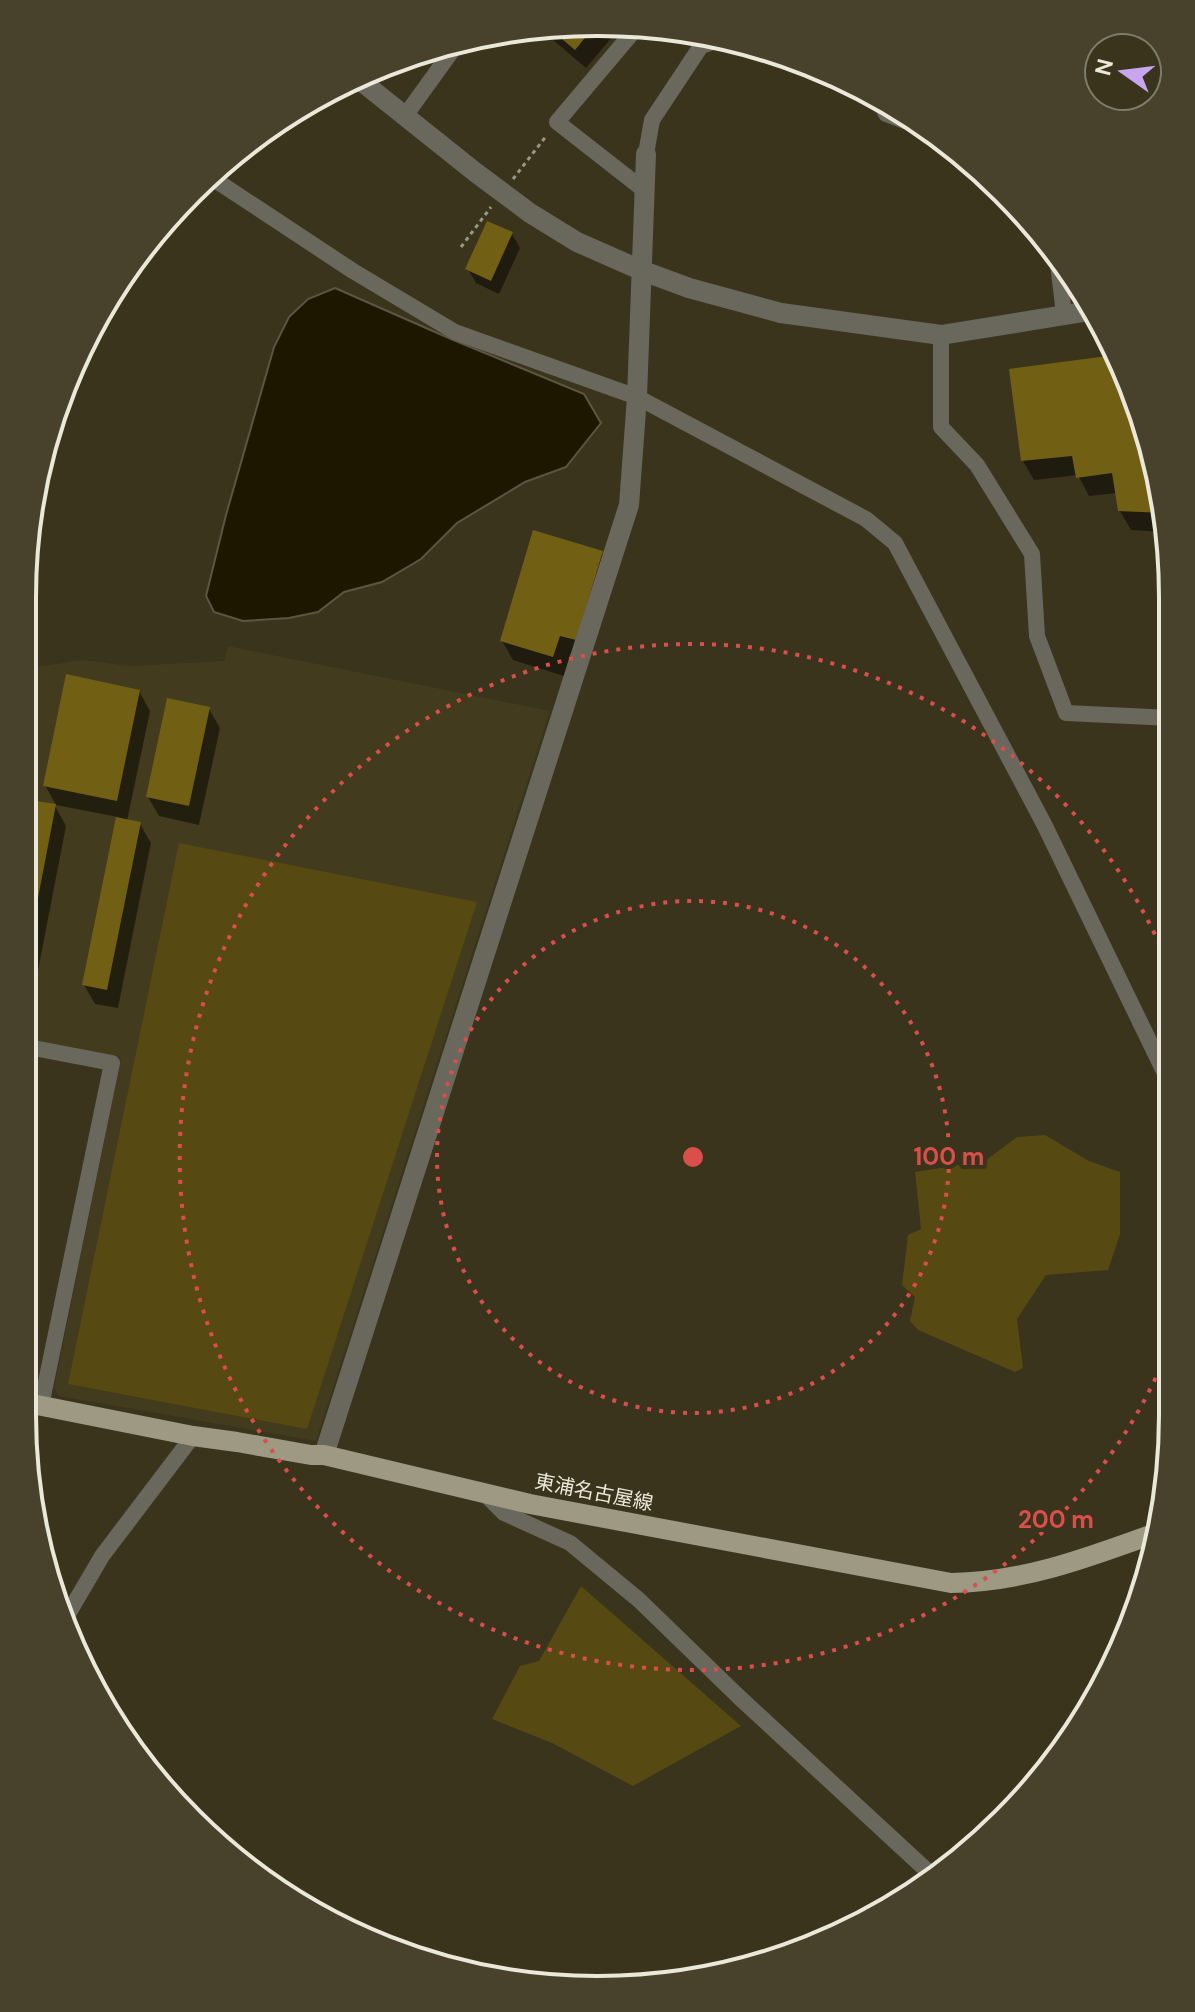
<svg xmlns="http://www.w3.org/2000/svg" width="1195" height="2012" font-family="'DM Sans','Noto Sans JP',sans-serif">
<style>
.built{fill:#433b1d}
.green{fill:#564912}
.water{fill:#1e1700;stroke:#5c5641;stroke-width:2}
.shadow{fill:#0007}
.building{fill:#716014}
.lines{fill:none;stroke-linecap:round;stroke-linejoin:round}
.path{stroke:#9b9785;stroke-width:3;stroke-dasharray:4 4;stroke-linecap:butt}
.minor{stroke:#6a675d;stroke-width:16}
.tertiary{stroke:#6a675d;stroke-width:20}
.primary{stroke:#9e9983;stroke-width:20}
.ring{fill:none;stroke:#da4e4c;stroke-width:4;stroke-dasharray:4 8}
.labels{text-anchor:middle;stroke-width:8;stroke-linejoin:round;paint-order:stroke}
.street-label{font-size:20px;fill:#ebe8da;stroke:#3a341d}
.rim{fill:none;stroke:#ebe8da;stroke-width:4}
.centre{fill:#da4e4c;stroke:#3a341d;stroke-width:4}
.ring-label{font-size:24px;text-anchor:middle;font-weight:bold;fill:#da4e4c;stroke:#3a341d;stroke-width:8;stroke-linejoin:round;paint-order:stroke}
</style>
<rect width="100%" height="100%" fill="#3a341d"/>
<path class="built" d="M228 646 550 711 316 1441 59 1396 54 1388 121 1058 23 1038V669L82 660 129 666 224 661Z"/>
<path class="green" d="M179 843 477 902 307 1429 68 1384Z
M1045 1135 1089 1161 1120 1172V1234L1108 1270 1046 1275 1017 1319 1023 1368 1015 1372 918 1330 910 1321 915 1297 902 1285 908 1235 921 1229 915 1172 985 1161 1017 1137Z
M581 1586 741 1726 633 1786 552 1743 492 1719 520 1666 539 1661Z"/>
<path class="water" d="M335 288 451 339 584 394 601 423 566 467 525 482 457 523 421 559 382 582 344 592 318 612 289 618 243 621 214 612 206 596 226 515 274 347 289 317 308 299Z"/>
<path class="shadow" d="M598 22 623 24 586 68 539 28Z
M512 234 520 248 499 294 476 283 468 269Z
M1115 357 1153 448 1167 532 1131 530 1120 511 1117 493 1089 496 1078 475 1034 480 1023 461Z
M601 552 613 572 586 659 570 654 564 676 513 660 502 641Z
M139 691 150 711 127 821 140 824 151 843 118 1008 95 1004 84 985 118 817 56 805 45 785Z
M209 709 220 728 199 825 159 816 148 797Z
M32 802 55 806 66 826 28 1022 23 1021V850Z"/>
<path class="building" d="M598 22 575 50 548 27Z
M487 221 513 232 491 281 465 269Z
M1115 355 1153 448 1164 513 1118 511 1112 473 1076 478 1072 456 1021 461 1009 369Z
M533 530 603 551 576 640 560 636 553 657 500 641Z
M66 674 140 690 117 801 43 786Z
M167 698 210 707 189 806 146 797Z
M30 800 56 804 24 971H23V839Z
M116 817 141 822 107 990 82 985Z"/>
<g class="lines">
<path class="path" d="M513 179 547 135
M461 247 491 207"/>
<path class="minor" d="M638 26 557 122 644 190
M878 98 886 114 905 121 915 118
M405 116 459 41
M646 154 652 120 701 46 726 38
M209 176 353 271 455 332 637 397 866 519 895 543 1044 824 1172 1088
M1057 256 1064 314
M941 335V427L977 465 1032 554 1037 636 1066 713 1172 718
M23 1046 112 1063 41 1406
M485 1494 504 1513 570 1543 639 1600 739 1697 935 1878
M64 1621 102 1556 193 1436"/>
<path class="tertiary" d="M356 77 475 172 530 213 577 242 643 271 689 288 781 313 941 335 1096 310
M324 1455 629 505 637 397 646 154"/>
<path class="primary" d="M22 1402 193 1436 237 1442 311 1455H324L530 1504 951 1583C1024 1582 1087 1558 1156 1533"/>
</g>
<g class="ring">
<circle cx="693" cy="1157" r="256"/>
<path d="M1170 1345A513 513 0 1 1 1170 969"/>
</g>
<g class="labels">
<g class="street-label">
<text transform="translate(594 1492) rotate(11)" y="7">東浦名古屋線</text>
</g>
</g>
<path d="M0 0H1195V2012H0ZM597 36H598A561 561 0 0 1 1159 597V1415A561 561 0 0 1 598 1976H597A561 561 0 0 1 36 1415V597A561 561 0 0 1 597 36Z" fill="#48422c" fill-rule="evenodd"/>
<path class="rim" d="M597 36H598A561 561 0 0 1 1159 597V1415A561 561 0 0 1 598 1976H597A561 561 0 0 1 36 1415V597A561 561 0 0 1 597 36Z"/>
<circle cx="693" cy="1157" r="12" class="centre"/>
<g class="ring-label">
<text x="949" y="1165">100 m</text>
<text x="1056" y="1528">200 m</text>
</g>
<g transform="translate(1123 72) rotate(284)"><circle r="38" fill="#3a341d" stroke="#817c69" stroke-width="2"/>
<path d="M0-6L14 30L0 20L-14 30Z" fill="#c8a6ef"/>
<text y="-12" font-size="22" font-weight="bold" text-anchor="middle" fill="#ebe8da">N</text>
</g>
</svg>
